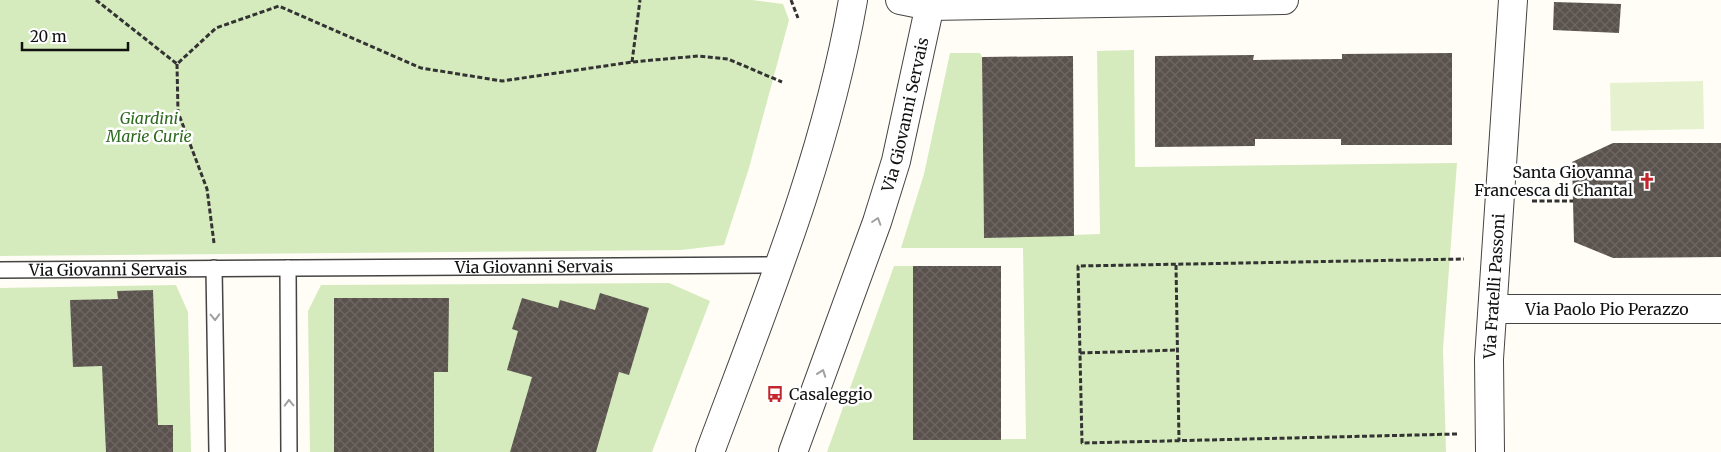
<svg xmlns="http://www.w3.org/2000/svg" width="1721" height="452" font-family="Merriweather,serif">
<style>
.park{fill:#d5ebbd}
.pitch{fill:#e6f2cf}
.building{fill:url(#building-cross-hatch)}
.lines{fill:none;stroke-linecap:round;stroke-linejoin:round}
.service-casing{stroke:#444;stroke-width:18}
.minor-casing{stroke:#444;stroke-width:30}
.tertiary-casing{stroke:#444;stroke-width:30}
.path{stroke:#333;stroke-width:3;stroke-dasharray:5 2.5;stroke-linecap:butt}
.service{stroke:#fff;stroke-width:15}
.minor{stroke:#fff;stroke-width:28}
.tertiary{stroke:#fff;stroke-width:28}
.oneway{stroke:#a0a0a0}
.labels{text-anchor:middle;stroke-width:5;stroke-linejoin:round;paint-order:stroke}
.street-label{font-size:16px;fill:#111;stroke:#fff}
.park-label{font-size:16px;font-style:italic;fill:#2f6b1f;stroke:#fff}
.poi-label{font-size:16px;fill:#111;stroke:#fff;text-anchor:end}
</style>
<defs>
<pattern id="building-cross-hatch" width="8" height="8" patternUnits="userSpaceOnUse" patternTransform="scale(1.25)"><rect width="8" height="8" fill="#5a524d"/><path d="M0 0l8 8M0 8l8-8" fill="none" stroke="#6d6662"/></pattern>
</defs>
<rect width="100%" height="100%" fill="#fffdf5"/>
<path class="park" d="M0 0H752L783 4 789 20 749 168 724 245 681 250 0 256Z
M1134 50 1135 167 1457 163 1443 349 1446 452H827L894 266H913V440L1026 439 1023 248H901L924 174 950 53H980L982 57 984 238 1100 234 1097 51Z
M669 283 710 301 652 452H310L308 311 321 285Z
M176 285 188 312 191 452H0V288Z"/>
<path class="pitch" d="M1703 81 1704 129 1611 131 1610 83Z"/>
<path class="building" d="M1554 2 1621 4 1619 33 1553 30Z
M1452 53V145H1341V139H1255V146L1155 147V56L1254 55 1253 60 1342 59V54Z
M1073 56 1074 236 984 238 982 57Z
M1613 143H1721V257L1613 258 1574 242 1572 162Z
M913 266H1001V440H913Z
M153 290 158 425H173V452H106L102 366 73 367 70 300 118 299 117 291Z
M600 293 649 308 629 375 619 372 596 452H510L532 377 507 370 518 331 512 329 522 298 558 308 560 300 595 310Z
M334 298H449L448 372H434V452H334Z"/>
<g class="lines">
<g class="service-casing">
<g id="service">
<path d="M214 268 217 452"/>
<path d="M288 268 289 452"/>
<path id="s1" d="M0 270 779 265"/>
</g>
</g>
<g class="minor-casing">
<g id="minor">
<path d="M900 0 930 6 1284 0"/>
<path id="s2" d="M1493 309H1721"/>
<path id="s3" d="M793 452 877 222 896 161 931 0"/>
<path id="s4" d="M1490 452 1489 359 1513 0"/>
</g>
</g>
<g class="tertiary-casing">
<path id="tertiary" d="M710 452C765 304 826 156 853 0"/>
</g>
<path class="path" d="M96 0 177 64 216 28 279 6 421 68 502 81 632 62 698 56 728 59 782 82
M791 0 798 18
M632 62 640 0
M177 64 178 112 207 189 214 243
M1532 201H1573
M1176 265 1179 441
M1080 353 1178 350
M1457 434 1082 443 1078 266 1464 259"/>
<use href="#service" class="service"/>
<use href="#minor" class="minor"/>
<use href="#tertiary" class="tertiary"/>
</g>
<defs><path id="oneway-chevron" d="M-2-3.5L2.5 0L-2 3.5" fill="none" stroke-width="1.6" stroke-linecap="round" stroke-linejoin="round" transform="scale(1.25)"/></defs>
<g class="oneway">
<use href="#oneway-chevron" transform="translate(877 221) rotate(-72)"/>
<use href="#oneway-chevron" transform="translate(215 317) rotate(89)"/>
<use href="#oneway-chevron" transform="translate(822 373) rotate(-70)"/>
<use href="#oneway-chevron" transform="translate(289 403) rotate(-91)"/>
</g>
<defs>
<g id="church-bare" transform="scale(1.35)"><path d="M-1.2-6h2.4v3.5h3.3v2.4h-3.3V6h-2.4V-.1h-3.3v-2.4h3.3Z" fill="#c4262e" stroke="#fff" stroke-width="2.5" paint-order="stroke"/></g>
<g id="bus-bare" transform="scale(1.35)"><path d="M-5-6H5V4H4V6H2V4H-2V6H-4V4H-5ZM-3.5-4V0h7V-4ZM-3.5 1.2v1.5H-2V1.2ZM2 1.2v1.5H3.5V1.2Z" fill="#c4262e" stroke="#fff" stroke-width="2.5" paint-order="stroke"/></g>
</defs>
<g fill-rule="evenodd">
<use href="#church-bare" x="1647" y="181"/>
<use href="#bus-bare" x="775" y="394"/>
</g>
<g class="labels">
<g class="street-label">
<text dy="6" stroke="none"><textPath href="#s3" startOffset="356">Via Giovanni Servais</textPath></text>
<text dy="6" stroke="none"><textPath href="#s1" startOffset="534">Via Giovanni Servais</textPath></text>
<text dy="6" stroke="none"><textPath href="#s1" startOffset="108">Via Giovanni Servais</textPath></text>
<text dy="6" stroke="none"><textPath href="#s4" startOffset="166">Via Fratelli Passoni</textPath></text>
<text dy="6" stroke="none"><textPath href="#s2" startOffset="114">Via Paolo Pio Perazzo</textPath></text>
</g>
<g class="park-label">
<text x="149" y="124">Giardini<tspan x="149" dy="18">Marie Curie</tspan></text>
</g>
<g class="poi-label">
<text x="1633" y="178">Santa Giovanna<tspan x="1633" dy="18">Francesca di Chantal</tspan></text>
<text x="789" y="400" text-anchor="start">Casaleggio</text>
</g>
</g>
<path d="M22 42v8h106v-8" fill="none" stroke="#111111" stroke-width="2.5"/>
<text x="30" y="42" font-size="15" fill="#111111" stroke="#ffffff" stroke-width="4" paint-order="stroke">20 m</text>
</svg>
